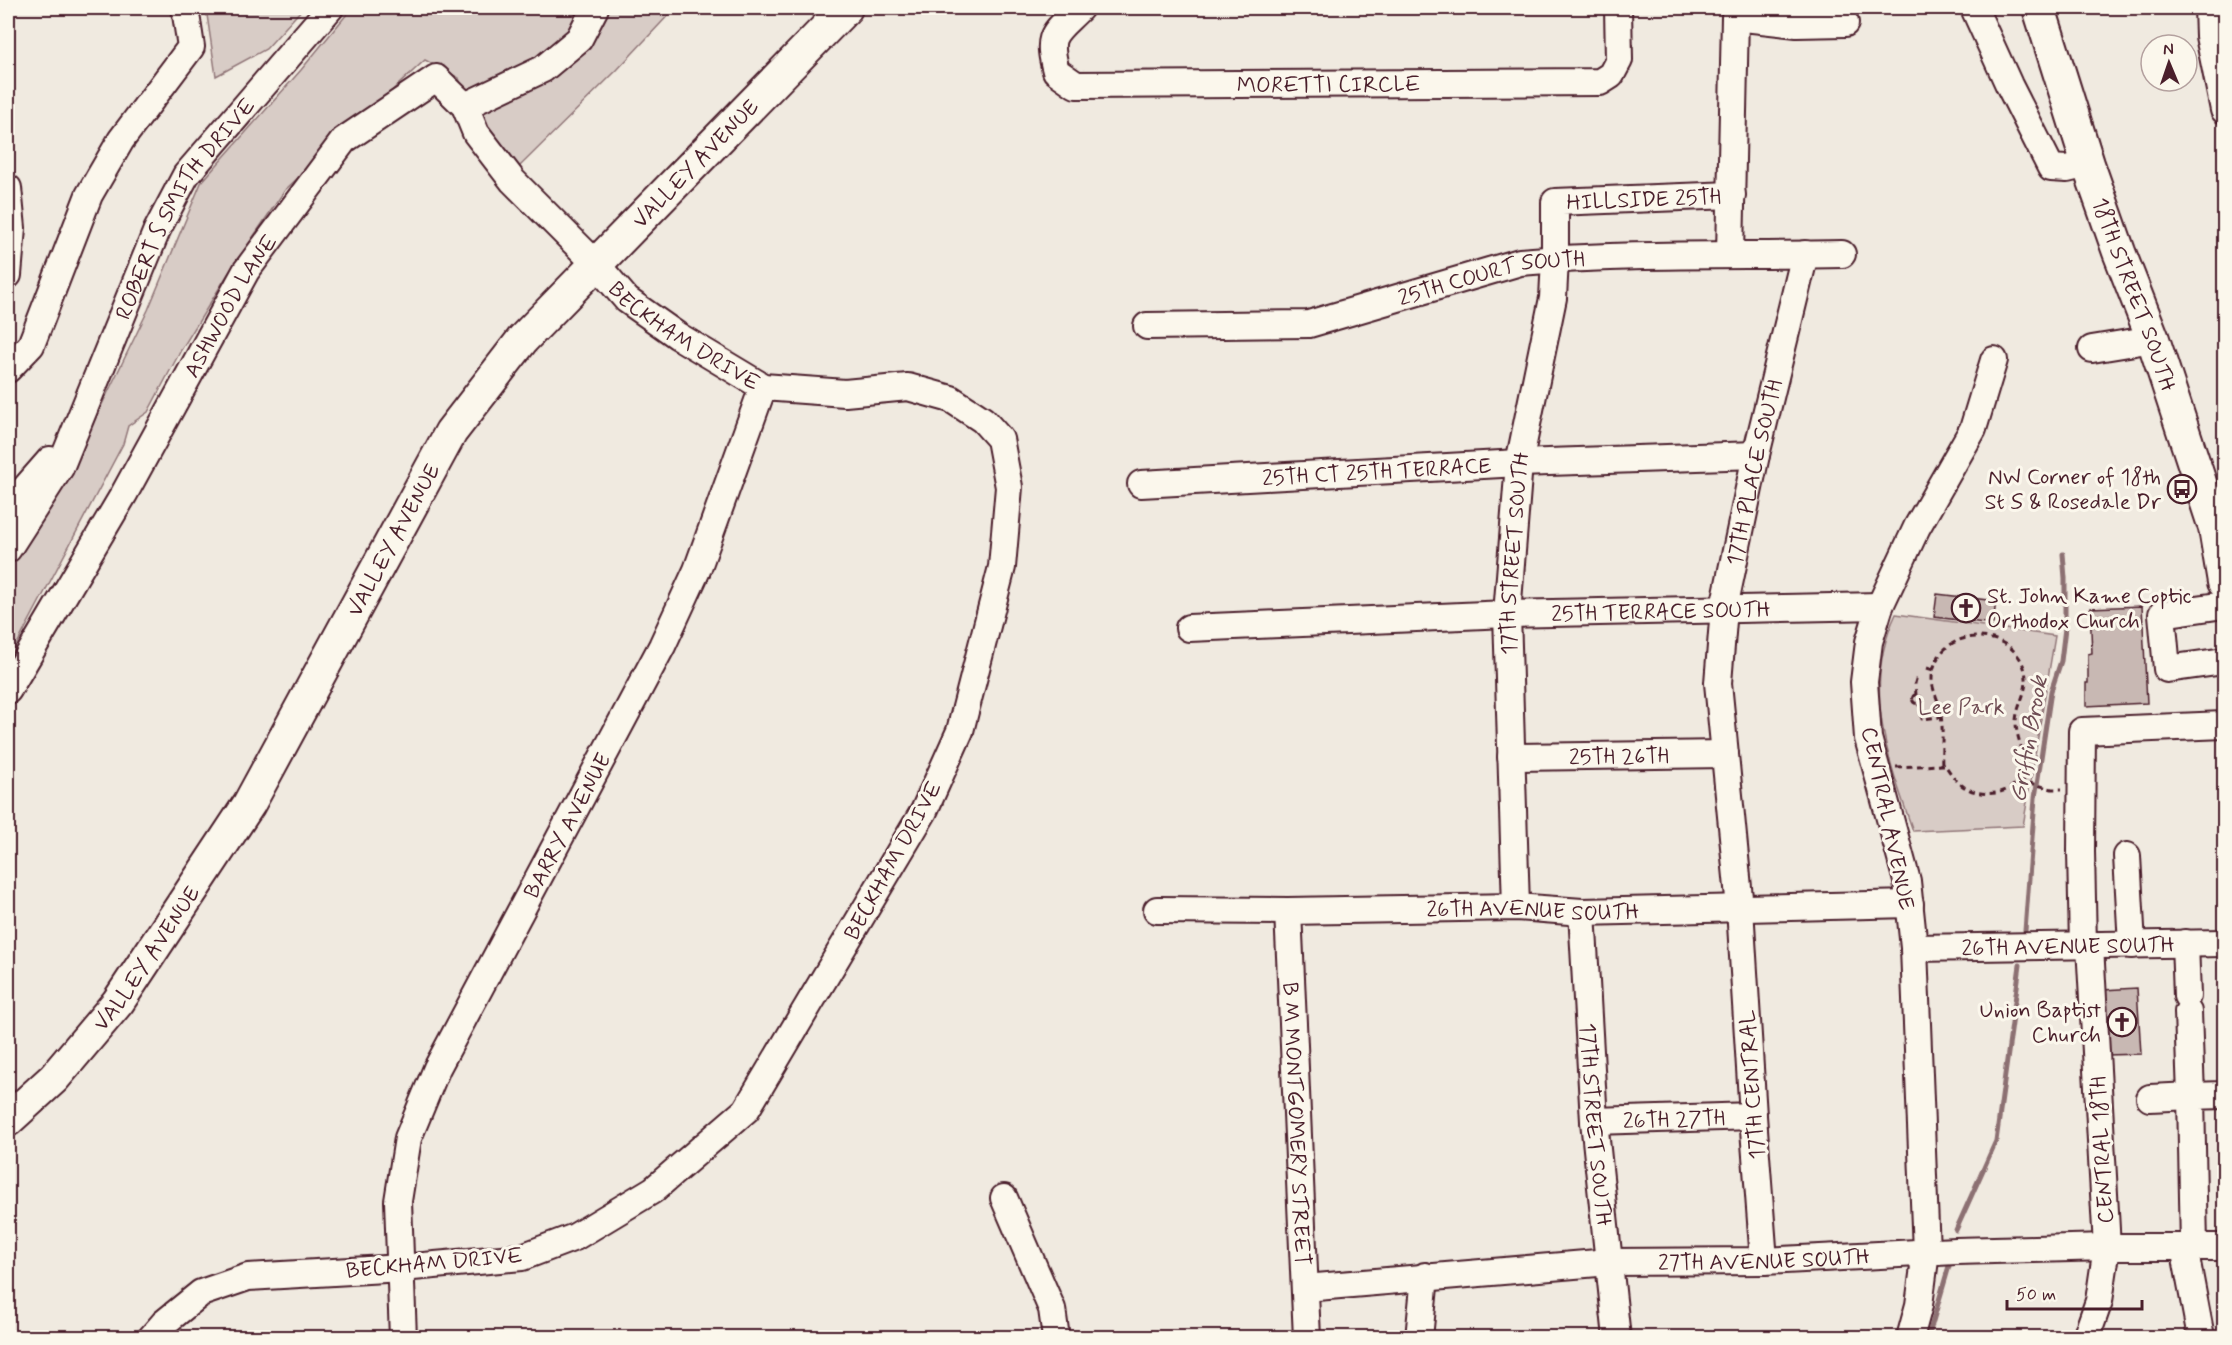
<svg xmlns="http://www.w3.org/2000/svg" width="2232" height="1345" font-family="Mynerve,sans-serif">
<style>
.green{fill:#d8ccc6;stroke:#917678;stroke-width:1.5}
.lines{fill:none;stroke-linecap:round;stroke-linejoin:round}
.stream{stroke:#8c6f72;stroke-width:5}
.building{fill:#c8b8b3;stroke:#4a1f2b;stroke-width:1.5}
.minor-casing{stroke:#4a1f2b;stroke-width:30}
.major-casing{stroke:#4a1f2b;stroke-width:36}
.path{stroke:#4a1f2b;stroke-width:3;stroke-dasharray:6 4.5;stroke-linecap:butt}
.minor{stroke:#fbf7ec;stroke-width:26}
.major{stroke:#fbf7ec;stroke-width:32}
.labels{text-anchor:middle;stroke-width:6;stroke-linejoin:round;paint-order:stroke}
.street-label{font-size:22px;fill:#4a1f2b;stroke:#fbf7ec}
.poi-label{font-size:22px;fill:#4a1f2b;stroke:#fbf7ec;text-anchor:end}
.park-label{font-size:22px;fill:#6e4a52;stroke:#fbf7ec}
.water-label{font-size:24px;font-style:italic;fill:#704e55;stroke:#fbf7ec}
</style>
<rect width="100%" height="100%" fill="#f0eae0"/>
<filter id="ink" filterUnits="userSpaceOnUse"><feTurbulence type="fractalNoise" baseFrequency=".0167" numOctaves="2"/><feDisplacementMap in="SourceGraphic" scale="12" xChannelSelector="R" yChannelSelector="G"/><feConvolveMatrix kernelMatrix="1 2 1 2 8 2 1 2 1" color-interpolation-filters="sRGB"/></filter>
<g filter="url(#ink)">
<path class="green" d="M206 8H303L266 49 216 76Z
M352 8H675L617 70 519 167 465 99 459 78 425 60 285 190 228 274 181 350 148 412 128 426 123 444 8 661V560L93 423 148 310 201 183 301 70Z
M1896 614 2055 636 2023 826 1913 831C1888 759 1861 688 1896 614Z"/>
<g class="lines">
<path class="stream" d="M2025 931 2035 798 2051 691 2061 661 2065 628V578L2063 554
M1956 1230 1996 1141 2020 965
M1928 1338 1949 1266"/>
</g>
<path class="building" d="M1937 594 1996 601 1993 624 1934 617Z
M2142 606 2147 703 2086 706V683H2088V654L2092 653 2090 608Z
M2137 988 2141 1054 2107 1055 2103 990Z"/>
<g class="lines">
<g class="minor-casing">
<g id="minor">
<path id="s1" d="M1080 8C1054 34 1046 33 1056 71L1076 85 1600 82 1611 75 1619 60 1618 8"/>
<path d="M1974 8 2009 85 2051 168 2067 169 2088 164"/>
<path d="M2208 8 2209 36 2224 110"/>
<path d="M465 106 543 69 579 39 595 8"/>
<path d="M8 188 12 228 8 275"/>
<path d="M1730 254 1735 17 1797 24 1845 23"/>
<path id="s2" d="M1147 326 1309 324 1520 262C1627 253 1734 256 1842 254"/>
<path d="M2092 349 2153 339"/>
<path d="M8 369 31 345 89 195 121 140 191 47 185 8"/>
<path id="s3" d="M1141 484 1519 463 1756 455"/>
<path d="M8 508 50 460"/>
<path id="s4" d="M8 549 60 468 157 230 186 175 330 8"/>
<path d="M2224 605 2162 614 2167 669 2224 661"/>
<path id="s5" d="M1189 628 1507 614 1880 606"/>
<path id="s6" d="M8 690 124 494 246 271 344 140 436 78 465 106 476 133 513 181 597 265 627 300 678 336 763 387 845 393 908 387 951 399 983 420 1000 439 1009 487 1002 567 960 731 924 811 746 1110 653 1190 575 1237 522 1257 402 1268 248 1277 201 1293 164 1323 151 1338"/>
<path id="s7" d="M1511 757 1725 754"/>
<path d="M2127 856 2132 945"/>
<path id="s8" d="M1516 907 1507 614 1519 463 1553 298 1555 259V202L1732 195"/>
<path id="s9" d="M1157 910 1288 911 1516 907 1582 912 1910 904"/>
<path id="s10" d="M1288 911 1307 1338"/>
<path id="s11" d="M1582 912 1594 1121 1617 1338"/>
<path d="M2185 943 2187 996"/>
<path d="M2083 946 2081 852 2082 731 2224 725"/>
<path id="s12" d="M1914 948 2224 943"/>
<path d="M2150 1098 2191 1096 2188 1012"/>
<path id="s13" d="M1594 1121 1753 1116"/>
<path d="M1004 1198 1052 1309 1056 1338"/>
<path d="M2184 1247 2201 1337"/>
<path d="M2194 1247 2191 1096 2224 1095"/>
<path id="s14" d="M1764 1261 1753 1116 1740 908 1718 683 1724 608 1756 455 1805 254"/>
<path id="s15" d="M1305 1288 1609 1262 1764 1261 1956 1251 2107 1247H2224"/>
<path id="s16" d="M403 1338 398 1201 408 1138 437 1068 662 646 697 570 763 387"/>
<path d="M1419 1338 1425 1276"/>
<path d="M1910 1338 1919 1305 1926 1252 1914 948 1907 881 1868 738 1864 682 1869 642 1880 606 1917 527 1973 429 1994 360"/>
<path d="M2086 1338 2099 1301 2107 1247 2090 946"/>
</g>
</g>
<g class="major-casing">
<g id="major">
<path id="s17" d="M2039 8 2088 164 2119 252 2153 339 2215 528 2224 582"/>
<path id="s18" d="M8 1120 54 1078 118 1002 249 804 451 432 523 339 846 8"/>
</g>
</g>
<path class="path" d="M1927 668 1933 670
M1912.5 699a4.5 4.5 0 1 1 9 0a4.5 4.5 0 1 1-9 0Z
M1916 695 1915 683 1917 676
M1918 704 1921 708 1922 719 1941 717
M1896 767 1942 765H1945C1951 774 1957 783 1966 788 1984 798 2013 795 2021 775 2029 757 2016 741 2016 722 2016 707 2027 693 2026 678 2023 630 1948 621 1934 667 1928 686 1937 693 1940 710 1944 727 1941 748 1942 765
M2019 780 2052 789H2062"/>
<use href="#minor" class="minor"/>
<use href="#major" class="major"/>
</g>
</g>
<defs>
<g id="bus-ring" transform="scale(1.5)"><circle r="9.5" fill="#fbf7ec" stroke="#4a1f2b" stroke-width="1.5"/><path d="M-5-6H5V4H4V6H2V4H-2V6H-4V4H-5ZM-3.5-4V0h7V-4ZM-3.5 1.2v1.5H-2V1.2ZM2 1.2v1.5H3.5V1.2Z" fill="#4a1f2b"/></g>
<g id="church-ring" transform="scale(1.5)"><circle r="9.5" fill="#fbf7ec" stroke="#4a1f2b" stroke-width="1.5"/><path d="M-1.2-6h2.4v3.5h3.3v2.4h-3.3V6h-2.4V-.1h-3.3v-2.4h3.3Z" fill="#4a1f2b"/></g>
</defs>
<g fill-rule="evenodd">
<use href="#bus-ring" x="2182" y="489"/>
<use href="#church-ring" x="1966" y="608"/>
<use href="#church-ring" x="2122" y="1022"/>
</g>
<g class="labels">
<g class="street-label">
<text dy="8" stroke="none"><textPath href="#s1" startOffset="351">MORETTI CIRCLE</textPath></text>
<text dy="8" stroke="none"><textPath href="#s18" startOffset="1186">VALLEY AVENUE</textPath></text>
<text dy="8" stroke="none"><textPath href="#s8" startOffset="798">HILLSIDE 25TH</textPath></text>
<text dy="8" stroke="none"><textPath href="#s4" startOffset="386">ROBERT S SMITH DRIVE</textPath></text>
<text dy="8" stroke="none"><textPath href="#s2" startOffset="351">25TH COURT SOUTH</textPath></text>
<text dy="8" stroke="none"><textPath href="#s17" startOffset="302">18TH STREET SOUTH</textPath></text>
<text dy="8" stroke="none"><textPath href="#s6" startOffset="444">ASHWOOD LANE</textPath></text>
<text dy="8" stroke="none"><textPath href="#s6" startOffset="1119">BECKHAM DRIVE</textPath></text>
<text dy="8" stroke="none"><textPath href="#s3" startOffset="236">25TH CT 25TH TERRACE</textPath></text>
<text dy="8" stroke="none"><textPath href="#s14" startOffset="794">17TH PLACE SOUTH</textPath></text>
<text dy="8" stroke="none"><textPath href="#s18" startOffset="700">VALLEY AVENUE</textPath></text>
<text dy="8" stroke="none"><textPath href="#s8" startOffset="354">17TH STREET SOUTH</textPath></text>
<text dy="8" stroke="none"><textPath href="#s5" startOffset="472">25TH TERRACE SOUTH</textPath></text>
<text dy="8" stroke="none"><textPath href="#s7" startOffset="108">25TH 26TH</textPath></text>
<text transform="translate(1889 818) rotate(78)" y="8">CENTRAL AVENUE</text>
<text dy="8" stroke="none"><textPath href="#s16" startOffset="552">BARRY AVENUE</textPath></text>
<text transform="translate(892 860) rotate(-61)" y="8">BECKHAM DRIVE</text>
<text dy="8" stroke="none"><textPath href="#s9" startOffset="376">26TH AVENUE SOUTH</textPath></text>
<text dy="8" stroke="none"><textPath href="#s12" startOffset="154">26TH AVENUE SOUTH</textPath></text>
<text dy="8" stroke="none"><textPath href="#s18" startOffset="214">VALLEY AVENUE</textPath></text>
<text transform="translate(1751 1085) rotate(-94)" y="8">17TH CENTRAL</text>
<text dy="8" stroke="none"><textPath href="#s13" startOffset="80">26TH 27TH</textPath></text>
<text dy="8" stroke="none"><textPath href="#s10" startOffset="213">B M MONTGOMERY STREET</textPath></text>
<text dy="8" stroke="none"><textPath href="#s11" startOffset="213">17TH STREET SOUTH</textPath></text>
<text transform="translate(2101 1150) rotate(-93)" y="8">CENTRAL 18TH</text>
<text dy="8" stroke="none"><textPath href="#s15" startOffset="460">27TH AVENUE SOUTH</textPath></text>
<text transform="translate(434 1262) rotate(-5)" y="8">BECKHAM DRIVE</text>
</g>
<g class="poi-label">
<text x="2161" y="484">NW Corner of 18th<tspan x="2161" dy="25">St S &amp; Rosedale Dr</tspan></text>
<text x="1987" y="603" text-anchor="start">St. John Kame Coptic<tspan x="1987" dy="25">Orthodox Church</tspan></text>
<text x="2101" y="1017">Union Baptist<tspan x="2101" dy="25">Church</tspan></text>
</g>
<g class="park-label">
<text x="1961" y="714">Lee Park</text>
</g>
<g class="water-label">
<text transform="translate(2028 739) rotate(-80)" y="8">Griffin Brook</text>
</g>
</g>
<rect width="2232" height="1345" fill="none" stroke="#fbf7ec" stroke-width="30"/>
<rect x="15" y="15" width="2202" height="1315" fill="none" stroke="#4a1f2b" stroke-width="2" filter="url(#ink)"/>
<g transform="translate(2169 63) rotate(358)"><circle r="28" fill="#fbf7ec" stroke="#b4a19f" stroke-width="1.5"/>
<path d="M0-4.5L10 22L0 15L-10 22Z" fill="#4a1f2b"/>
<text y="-9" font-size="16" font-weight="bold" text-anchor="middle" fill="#4a1f2b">N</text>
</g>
<path d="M2007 1300v9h135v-9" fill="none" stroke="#4a1f2b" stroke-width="3"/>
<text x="2016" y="1300" font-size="18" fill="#4a1f2b" stroke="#fbf7ec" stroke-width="4.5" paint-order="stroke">50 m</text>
</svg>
